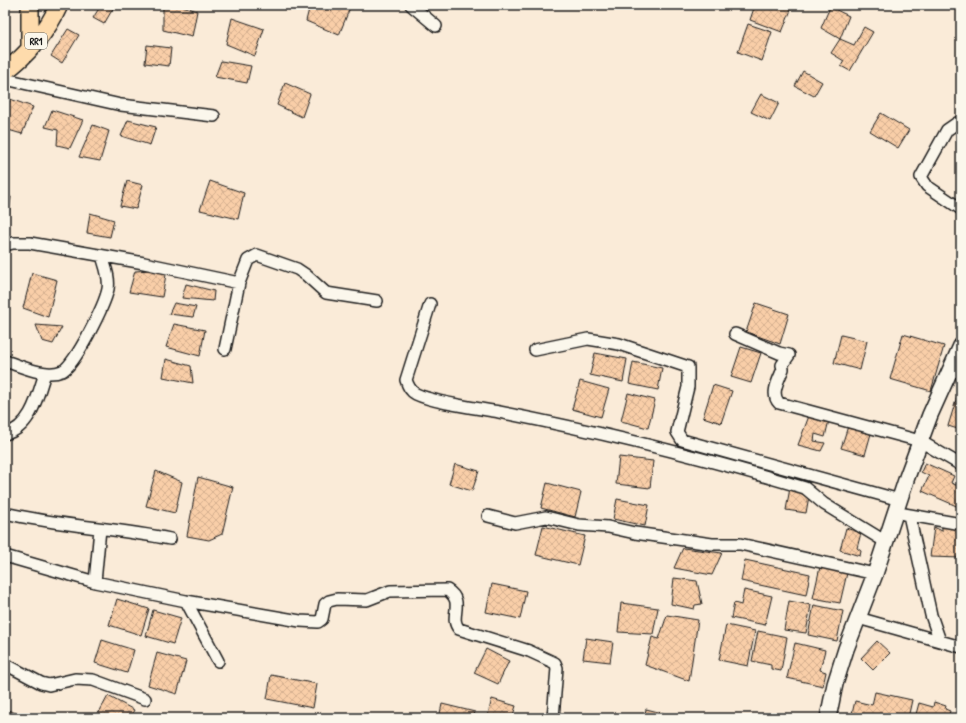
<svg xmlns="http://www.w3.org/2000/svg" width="966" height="723" font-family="'Patrick Hand',sans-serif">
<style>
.building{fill:url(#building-cross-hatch);stroke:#1c1c1c}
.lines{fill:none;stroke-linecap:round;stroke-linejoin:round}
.street-casing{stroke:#1c1c1c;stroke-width:14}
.secondary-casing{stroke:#1c1c1c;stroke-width:18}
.primary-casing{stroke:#1c1c1c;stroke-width:20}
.street{stroke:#fbf7ec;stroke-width:11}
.secondary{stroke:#fbf7ec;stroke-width:15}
.primary{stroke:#fedbac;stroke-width:17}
.labels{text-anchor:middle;stroke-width:3;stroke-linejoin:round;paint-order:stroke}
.shield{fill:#fbf7ec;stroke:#5f5e5a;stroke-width:1}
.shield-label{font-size:10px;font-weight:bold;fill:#1c1c1c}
</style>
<defs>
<pattern id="building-cross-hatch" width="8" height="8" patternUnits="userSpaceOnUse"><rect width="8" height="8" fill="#f9cea8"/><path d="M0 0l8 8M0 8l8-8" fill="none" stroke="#d5b090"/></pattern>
</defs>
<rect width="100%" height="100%" fill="#faebd8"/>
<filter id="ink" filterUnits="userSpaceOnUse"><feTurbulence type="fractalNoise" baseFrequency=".025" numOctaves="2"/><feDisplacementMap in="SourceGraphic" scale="8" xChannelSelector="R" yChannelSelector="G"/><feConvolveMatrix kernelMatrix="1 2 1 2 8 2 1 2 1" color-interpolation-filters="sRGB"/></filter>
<g filter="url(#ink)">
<path class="building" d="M101 5H115L104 24 93 18Z
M163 5H180L197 11 192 37 163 30Z
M310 5H351L339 35 306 21Z
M755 5H793L782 32 750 20Z
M830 7 849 16 840 39 821 28Z
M232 18 264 29 255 56 226 44Z
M748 24 772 32 762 61 738 52Z
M864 27 873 32 850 71 841 66 844 61 831 53 840 39 854 45Z
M68 29 79 35 62 63 51 56Z
M147 45 171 48 169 66 145 63Z
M221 61 251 66 247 83 215 77Z
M803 71 822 82 814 96 795 86Z
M285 83 310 94 302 117 277 105Z
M761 94 779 103 770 121 751 112Z
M10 99 33 107 22 134 5 129V116Z
M52 110 83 120 70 148 57 145 58 130 45 127Z
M881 113 909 130 898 148 870 131Z
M128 120 156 127 150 145 121 136Z
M93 125 109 131 100 161 79 157Z
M127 181 143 185 136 209 120 206Z
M210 181 244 193 238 219 200 210Z
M5 196 11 197 9 214 5 213Z
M90 213 114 220 110 237 87 233Z
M167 269 162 297 129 292 135 271Z
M32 273 57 280 48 317 23 308Z
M186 284 214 291 213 301 182 298Z
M174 303 196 307 193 317 169 314Z
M756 303 789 314 780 344 746 332Z
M174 324 205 330 200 356 166 347Z
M36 325 62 327 53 344 42 341Z
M903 334 944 346 931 391 890 379Z
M841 335 867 341 860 370 834 363Z
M741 347 761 353 751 383 731 377Z
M595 353 627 359 623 382 590 375Z
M166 359 191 366 193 383 163 377Z
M633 362 662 368 658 390 629 384Z
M580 381 609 389 601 417 572 409Z
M961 384V430L948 426Z
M713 385 732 391 721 423 703 417Z
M628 393 655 400 648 428 621 421Z
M809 416 829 420 825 437 815 434 814 441 825 443 821 451 798 445Z
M849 423 872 430 865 455 841 448Z
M619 457 653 461 650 488 616 484Z
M925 463 954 476 951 483 961 487V508L922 491 929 476 921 472Z
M455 464 479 471 472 491 449 484Z
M156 471 182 482 175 513 146 506Z
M198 477 233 487 222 534 209 540 187 536Z
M547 483 581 492 575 517 541 508Z
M790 488 803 490 802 494 809 496 806 513 786 510Z
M617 499 649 505 645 526 613 519Z
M942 525 961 529V558L930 557 934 527 942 531Z
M543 526 585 536 578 565 536 555Z
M846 528 861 533 857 548 861 551 860 556 840 550Z
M683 548 722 553 712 575 674 568Z
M745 560 810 574 806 595 741 581Z
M820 567 847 573 840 603 813 598Z
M674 578 697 581 702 604 695 605 694 609 671 604Z
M492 584 526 591 520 619 486 612Z
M744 590 772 596 765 625 731 618 734 603 741 605Z
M117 599 149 609 141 635 109 625Z
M789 601 811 605 806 633 784 630Z
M621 603 658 608 653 634 618 632Z
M814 605 843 611 837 641 808 635Z
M153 610 181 618 173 644 146 636Z
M667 615 698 620 689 681 645 665 652 637 659 639Z
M726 625 755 631 748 666 719 660Z
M758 631 787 637 781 671 771 669V665L752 661Z
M586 638 613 642 610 662 583 659Z
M102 640 134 650 127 673 95 663Z
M877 641 890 653 873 670 861 658Z
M795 643 825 650 820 670 826 672 823 686 787 678Z
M486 649 509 661 498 684 474 673Z
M157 653 186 661 177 694 148 685Z
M271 675 317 684 313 708 267 699Z
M875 692 912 700 908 718H851L855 701 872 705Z
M108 696 134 710 130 718H96Z
M492 699 516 706 512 718H487Z
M934 702 946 706 945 709 950 711 948 718H915L919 703 933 707Z
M442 704 475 712 473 718H439Z
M5 709 29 718H5Z
M646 709 679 717V718H644Z"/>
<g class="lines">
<g class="street-casing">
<path id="street" d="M411 5 436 26
M5 79 121 105 214 116
M961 123H957L947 130 921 177 927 186 961 209
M5 245 13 243H30L144 263 239 283 225 349
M239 283 248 260 257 255 297 269 306 275 326 293 377 301
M430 304 406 380C408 386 410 391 416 394 435 403 477 408 499 412 602 432 705 458 805 488L824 504 886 542
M735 334 779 353 789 355 782 365 783 369C779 379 770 394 779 403L920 441 961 465
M535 350 588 339 619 344 688 367V387L677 432 682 440 900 500
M5 361C21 366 45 378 62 371 75 366 105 304 108 289 110 278 105 266 102 256
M949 373 961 370
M5 434C31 428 38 395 45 373
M5 513C59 526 116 528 170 539
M904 514 961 524
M909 515 931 615 940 641
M488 516 515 523 546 517 579 525 608 527 635 533 712 544H740L875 574
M5 556 95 582 186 601 218 661
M95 582 100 529
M186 601 300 621 318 622 322 619 325 604 329 601 337 599 367 600 390 591 447 590C466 602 448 617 459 629L529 651 555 663 557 668 553 718
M858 618 961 647
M5 664 41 683 49 685 75 679 93 680 145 699"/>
</g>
<g class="secondary-casing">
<path id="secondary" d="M828 718 835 684 846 649 875 574 907 477 930 415 961 346"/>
</g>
<g class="primary-casing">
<path id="primary" d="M30 49V9
M5 71C27 56 48 30 59 5"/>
</g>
<use href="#street" class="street"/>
<use href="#secondary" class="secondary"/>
<use href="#primary" class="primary"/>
</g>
</g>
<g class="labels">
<rect class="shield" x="25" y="33" width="22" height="16" rx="3"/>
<g class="shield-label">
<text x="36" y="45">RR1</text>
</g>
</g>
<rect width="966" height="723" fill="none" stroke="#fbf7ec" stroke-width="20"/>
<rect x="10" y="10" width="946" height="703" fill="none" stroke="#1c1c1c" stroke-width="1.5" filter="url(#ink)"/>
</svg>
